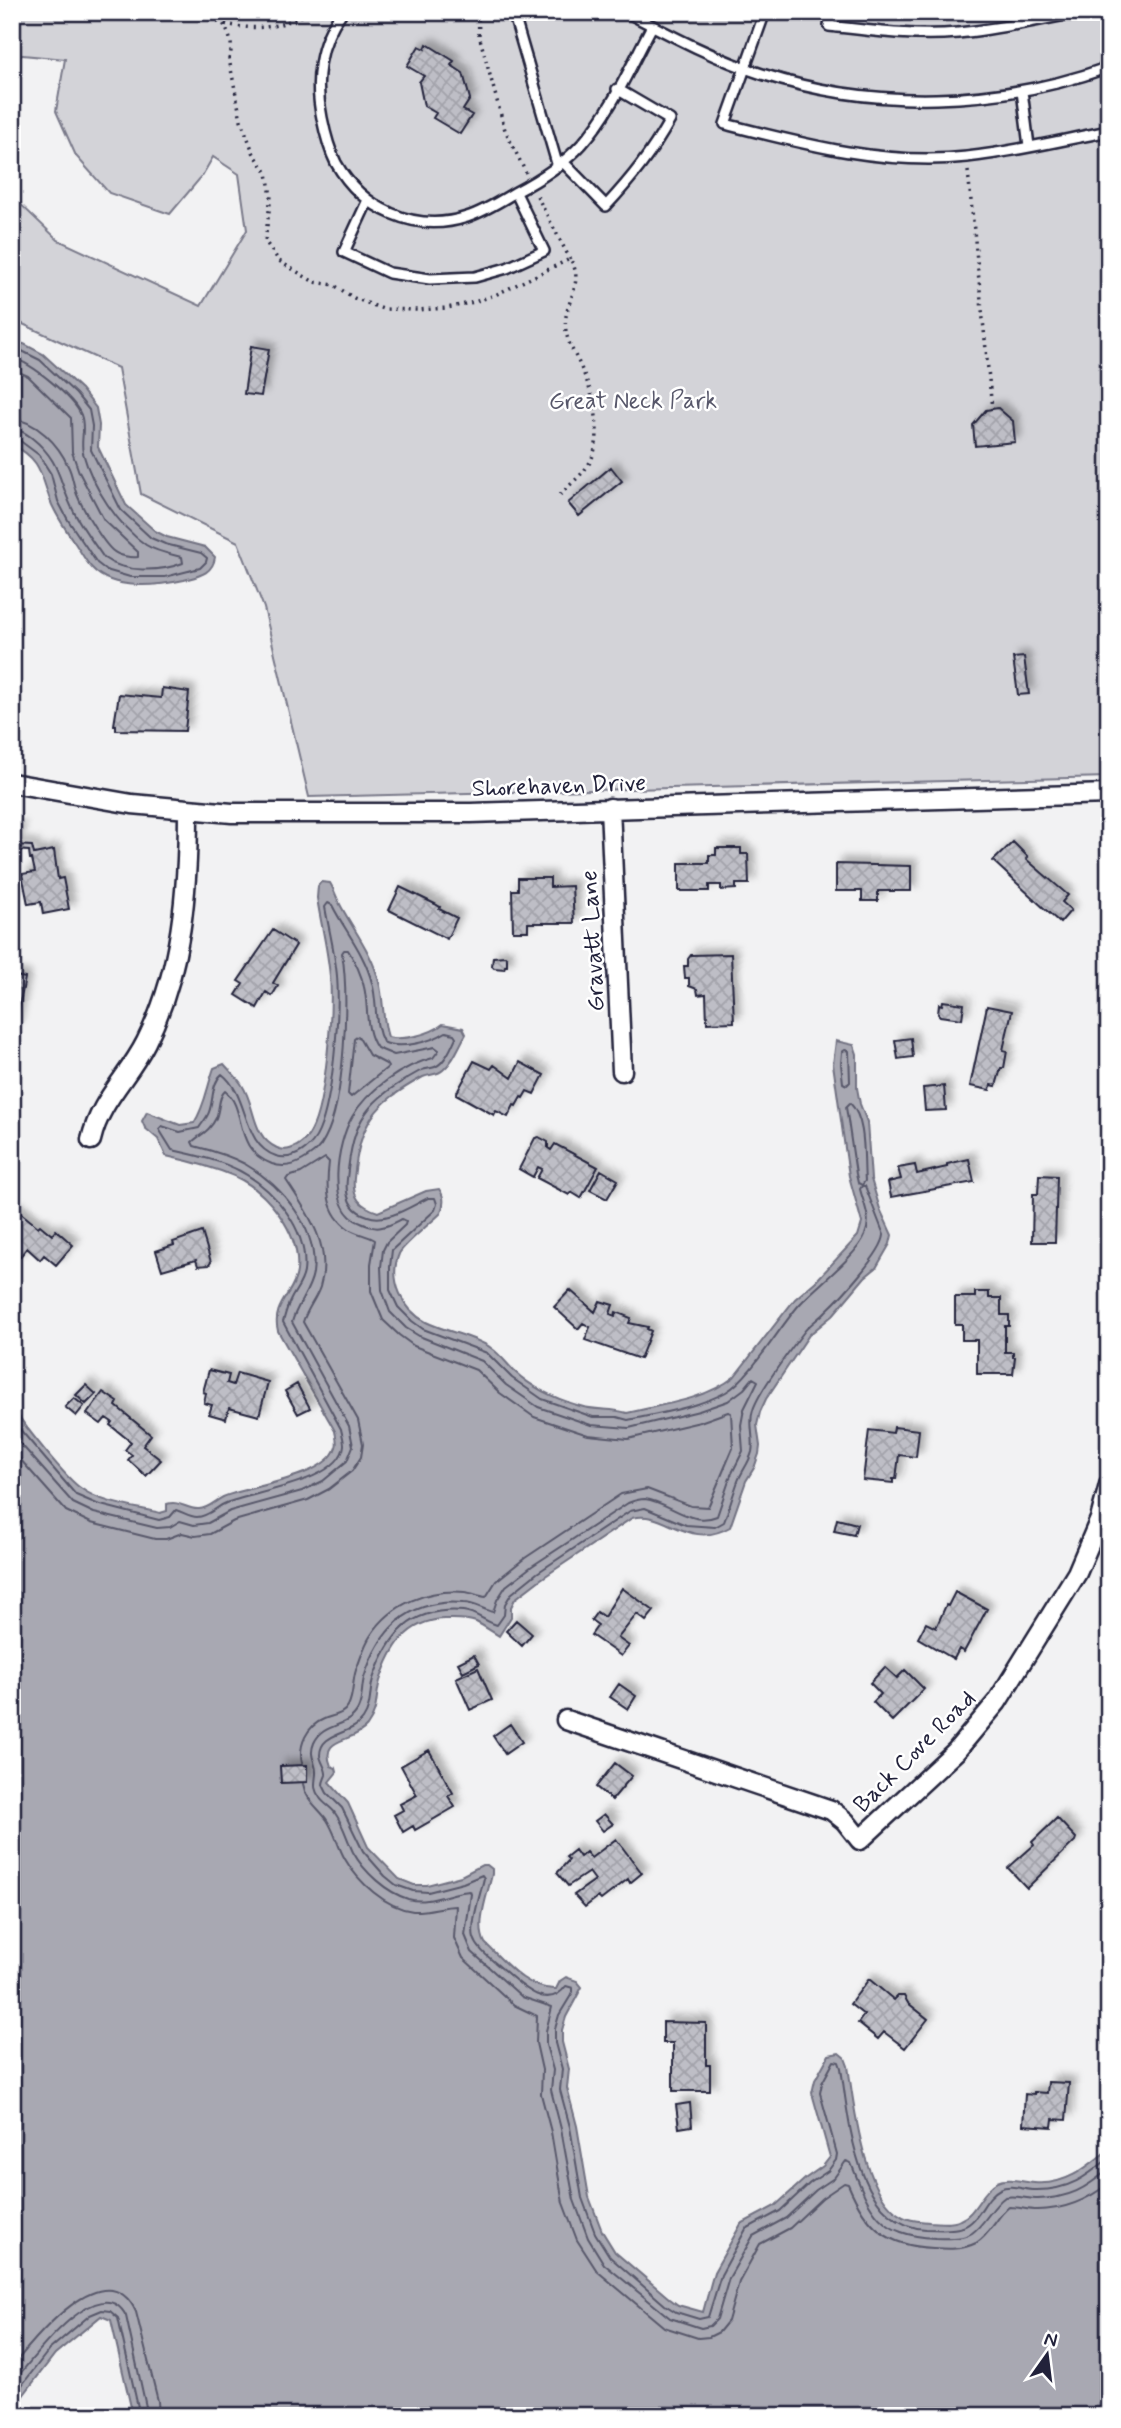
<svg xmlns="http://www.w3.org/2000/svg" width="1121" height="2428" font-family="Mynerve,sans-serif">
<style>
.park{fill:#d3d3d8;stroke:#7a7a8a;stroke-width:2}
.water{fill:#a8a8b2;stroke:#727282;stroke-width:2}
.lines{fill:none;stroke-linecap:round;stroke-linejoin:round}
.shore{stroke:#58586b;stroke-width:2}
.building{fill:url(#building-cross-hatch);stroke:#22223b;stroke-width:2;filter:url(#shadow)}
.lane-casing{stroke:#22223b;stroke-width:14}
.street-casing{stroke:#22223b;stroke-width:23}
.path{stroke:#22223b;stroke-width:3.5;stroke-dasharray:2 5;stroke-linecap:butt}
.lane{stroke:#fff;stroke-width:9}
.street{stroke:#fff;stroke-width:18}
.labels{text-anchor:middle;stroke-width:5;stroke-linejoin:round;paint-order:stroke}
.park-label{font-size:24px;fill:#57576a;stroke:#fff}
.street-label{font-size:24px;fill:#22223b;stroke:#fff}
</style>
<defs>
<pattern id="building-cross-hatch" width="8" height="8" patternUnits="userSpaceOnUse" patternTransform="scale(1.75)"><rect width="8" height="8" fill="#bebec6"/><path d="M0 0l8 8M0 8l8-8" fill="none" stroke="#a3a3ab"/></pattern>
<filter id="shadow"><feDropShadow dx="6" dy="-6" stdDeviation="3.5" flood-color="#0004"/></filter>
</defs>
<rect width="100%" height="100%" fill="#f2f2f3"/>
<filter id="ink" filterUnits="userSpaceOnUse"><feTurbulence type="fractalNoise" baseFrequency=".0143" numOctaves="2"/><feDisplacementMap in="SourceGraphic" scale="14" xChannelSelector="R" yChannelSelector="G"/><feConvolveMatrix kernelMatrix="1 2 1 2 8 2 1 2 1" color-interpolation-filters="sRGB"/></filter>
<g filter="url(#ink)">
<path class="park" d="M12 12H1109V777L309 797 264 608 238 542 141 494 118 368 12 319V196L58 240 201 306 247 230 239 174 213 157 202 176 170 214 109 193 76 156 56 111 65 59 12 54Z"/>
<path class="water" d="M12 342 24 344 43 354 81 389 96 408 99 425 98 447 126 505 155 531 167 537 205 547 215 557C213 574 198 576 184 580 157 586 113 591 92 568 85 561 80 550 74 542 66 530 58 518 52 505 41 478 43 459 12 445Z
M321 882 330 883C335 891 337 900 342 908 355 932 373 955 379 982 384 1000 382 1019 388 1037 403 1041 431 1034 443 1024L463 1028 466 1034C459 1046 454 1061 443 1070 438 1075 430 1074 423 1077 374 1104 360 1122 354 1178 352 1198 360 1206 378 1212L426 1191 439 1189C445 1197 444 1204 441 1213 433 1221 402 1246 399 1254 388 1280 403 1310 426 1322 446 1332 475 1336 491 1348 500 1354 507 1364 514 1371 532 1388 556 1399 580 1406 596 1411 612 1408 627 1413 663 1404 705 1400 734 1377L795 1299 816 1281 858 1236 862 1223 849 1176 833 1064 836 1041 854 1045 857 1054V1088L860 1104 867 1122 871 1179 880 1209 892 1235 890 1244 876 1268 865 1277 833 1315 809 1335 766 1399 760 1412 757 1425 760 1446 759 1454 754 1468 746 1481 730 1527C688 1551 665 1509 632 1518L541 1579 515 1599 511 1607V1617L499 1636C492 1632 484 1626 476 1622 466 1618 455 1619 444 1619 406 1621 391 1648 380 1681 375 1697 379 1710 367 1726 352 1744 319 1736 331 1766L336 1768 337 1772 329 1782 348 1803 368 1847 399 1879 414 1885H427L461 1876 482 1865H487L492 1869V1874C488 1894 475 1924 485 1943 505 1962 526 1990 556 1989L560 1981 566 1977 577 1981 582 1987 566 2017 562 2030V2042L569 2069 567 2088 577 2126 589 2197 602 2231 615 2252 670 2299 678 2305 703 2312 714 2272 741 2224 775 2206 806 2178 823 2166 830 2157 812 2093 815 2080 829 2055 839 2053 845 2058 848 2066C854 2106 863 2196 903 2217 911 2221 920 2221 929 2222 939 2222 951 2225 960 2220 976 2214 981 2191 997 2182 1008 2177 1022 2182 1034 2183 1065 2186 1086 2168 1109 2149V2416H133L111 2320 101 2316 55 2354 12 2410V1405C19 1420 68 1481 82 1489 103 1504 136 1507 160 1513L167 1511V1504C180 1500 187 1510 199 1509 208 1509 215 1501 223 1497 248 1486 327 1478 336 1447 338 1443 336 1437 335 1431L278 1331C271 1304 295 1293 297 1271 301 1233 267 1191 234 1176 212 1167 189 1161 166 1156L158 1139 145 1128 142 1121 147 1112 180 1125 194 1123C205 1106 207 1087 214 1068L224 1064C230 1071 237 1077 242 1085 256 1106 251 1136 277 1148 290 1154 306 1142 311 1131 326 1103 333 1009 330 977 328 951 321 924 317 898L318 886Z"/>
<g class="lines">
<path class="shore" d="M12 349 22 351 40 360 76 394 89 410 92 426 91 450 121 510 151 538 165 544 201 553 207 558 206 562 200 568 165 577H130L106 570 97 563 68 520 58 501 51 474 39 455 19 440 12 439
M12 358C31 362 74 398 81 415 86 428 80 441 83 453 92 486 118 526 146 545 157 552 170 554 182 557L183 563C160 572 124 573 104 558 94 543 82 528 74 512 58 482 62 462 32 438 25 433 21 430 12 430
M12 369 28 376 71 418 72 452 79 472 104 520 138 552V557C131 558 119 556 113 551 103 543 83 509 78 497 73 487 73 475 68 466 59 445 36 420 12 419
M358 1036 369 1055 386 1064 388 1067 351 1097 348 1094 354 1039Z
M845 1050 849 1051 850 1082 847 1085 843 1083 841 1064 842 1052Z
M850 1103C867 1120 863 1158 865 1181L862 1185 858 1183 856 1174 846 1107Z
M12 1420 76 1495 97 1504 159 1520 170 1517 176 1510C183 1512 190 1517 197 1517 208 1517 216 1507 226 1503 252 1492 341 1482 344 1445 344 1440 342 1434 341 1429L283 1322C285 1315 287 1307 290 1301 295 1290 302 1284 304 1272 309 1230 274 1189 240 1171 219 1160 194 1155 172 1150L159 1129 162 1126 180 1132 199 1128C202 1123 207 1118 209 1112 214 1099 211 1084 222 1074 250 1096 241 1144 276 1156 294 1162 313 1146 319 1131 333 1098 340 1013 337 976 335 953 329 930 325 907L328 903 332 905C345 931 365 954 372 983 378 1003 373 1023 383 1042 399 1050 431 1042 446 1032L454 1034 456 1037C452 1046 445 1063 435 1067 430 1069 425 1068 420 1071 366 1101 353 1118 347 1179 345 1197 351 1211 368 1216 387 1223 411 1206 428 1198H435L437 1204 435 1210 392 1250 390 1267V1290L398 1307 412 1321 423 1329 487 1353 512 1378 542 1399 593 1417H617L628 1420C657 1414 700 1407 726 1392 750 1378 779 1328 799 1305 814 1288 857 1256 865 1235 872 1219 864 1205 860 1189L862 1186H865L884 1235C883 1252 840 1298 826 1311 819 1319 809 1324 803 1333 790 1350 759 1391 753 1410 748 1424 755 1438 752 1452 749 1463 742 1471 738 1481 733 1495 729 1509 724 1522L715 1527 686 1525 645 1508 630 1511 537 1573 511 1594 505 1604 504 1615 497 1625C485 1622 476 1612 463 1611 411 1607 389 1634 373 1679 369 1693 372 1706 363 1719 352 1735 320 1732 320 1755 320 1761 327 1769 326 1775 325 1778 323 1781 323 1785L327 1793 342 1808 363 1851 385 1876 396 1885 413 1891 428 1892 463 1883 482 1875 484 1878C481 1893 470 1923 474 1938 478 1950 490 1958 499 1966 517 1981 546 2014 566 1986L573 1988V1992L559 2015 555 2029V2043L562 2069 560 2090 570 2127 582 2198 595 2233 610 2257 665 2305 676 2312 699 2319 708 2317 721 2275 746 2229 780 2211 810 2183 828 2171 836 2160 837 2154 820 2093 822 2083 834 2061 839 2062 841 2068C849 2121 856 2225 926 2229 939 2229 951 2231 963 2227 980 2221 984 2197 1000 2189 1011 2183 1026 2191 1037 2190 1069 2190 1086 2177 1109 2158
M12 1434 73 1503 94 1513 157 1528 170 1527 180 1521 194 1525 208 1523 230 1511 302 1491 323 1481 347 1461 353 1446 349 1426 292 1322C297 1304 310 1291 313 1273 319 1228 281 1185 245 1164 230 1156 210 1150 194 1146L192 1142C201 1134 210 1131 216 1118 220 1108 218 1097 225 1091 248 1109 231 1148 272 1164 283 1168 293 1166 303 1160 313 1154 320 1149 325 1138 345 1101 349 995 342 953L344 950H348C355 961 361 973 364 987 369 1007 364 1029 377 1048L394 1055 435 1047 439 1050 433 1058C404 1065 367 1090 352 1117 337 1143 325 1210 361 1223 368 1226 375 1229 382 1227 389 1226 396 1222 402 1219L406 1221 405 1225 387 1242 383 1250 381 1267 382 1290 390 1312 406 1328 419 1336 482 1361 506 1385 538 1407 591 1425 629 1428 699 1411 728 1401 744 1389 753 1378 758 1381 744 1409 741 1425 743 1451 731 1475 717 1516C690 1527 670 1502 645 1499 639 1499 633 1501 628 1503L532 1566 506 1586 497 1600 493 1612C484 1610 474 1603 464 1603 409 1598 379 1629 364 1678 361 1689 363 1699 358 1709 348 1729 323 1722 314 1743 308 1757 317 1762 316 1774 315 1784 313 1789 320 1798 324 1804 331 1807 335 1813 343 1824 347 1839 353 1852 364 1872 386 1892 408 1899 429 1905 450 1892 470 1891L471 1894 465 1935 472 1952 522 1997 552 2007 546 2031V2045L553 2070 551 2090 561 2129 574 2200 588 2238 604 2264 670 2318 701 2328 710 2326 717 2319 729 2278 753 2236 786 2218 816 2190 834 2178 846 2161 851 2163C870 2211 878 2235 935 2238 948 2238 961 2240 972 2233 985 2224 992 2206 1005 2197 1016 2195 1027 2199 1038 2199 1070 2198 1085 2189 1109 2169
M12 1450 66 1511 91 1523 155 1539H166L182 1533 195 1536 210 1534 234 1521 308 1500 329 1489 352 1471 361 1457 363 1444 358 1420 303 1322C307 1309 316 1299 320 1287 333 1246 307 1212 286 1180L288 1177 301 1173 325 1158 329 1162C326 1187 325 1213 349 1229 356 1234 367 1235 375 1240L371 1264V1291L383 1320 399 1335 414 1346 476 1370 500 1393 534 1417 588 1435 628 1439 700 1422 728 1412 731 1413 733 1448 708 1507 691 1506 647 1489 621 1494 525 1558 496 1581 486 1597C479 1596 472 1593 465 1592 428 1589 392 1603 371 1635 364 1645 361 1658 356 1670 352 1682 354 1695 348 1706 343 1715 333 1715 324 1719 307 1726 298 1745 302 1763
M303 1784C306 1801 318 1807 327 1820 335 1832 338 1847 345 1859 358 1882 386 1908 413 1911 428 1912 442 1906 456 1906L454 1938 463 1958 514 2005 537 2016 536 2043 542 2070 541 2094 551 2132 563 2203 577 2240 597 2271 664 2327 698 2338 709 2337 719 2332 728 2321 739 2282 760 2244 790 2228 822 2198 844 2183 848 2184C866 2227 886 2246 933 2248 948 2249 962 2250 976 2243 990 2235 997 2216 1009 2207 1018 2207 1028 2210 1037 2210 1064 2210 1088 2200 1109 2183
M12 2367C33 2340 107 2248 136 2312L158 2401 159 2416
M12 2384C29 2363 100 2266 126 2316L148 2416
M12 2398 49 2350 90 2315 102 2310 110 2311 118 2318 140 2416"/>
</g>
<path class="building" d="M427 44 454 61 451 65 463 73 470 99 463 110 472 115 460 134 433 118 436 113 424 106 419 82 424 76 407 66 419 46 425 49Z
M251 346 269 349 261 396 244 394Z
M998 408 1013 421 1015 442 975 446 973 425 986 410Z
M611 467 622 481 579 516 568 503Z
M1024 657 1029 694 1018 695 1013 658Z
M162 688 189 692 185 731 116 730V725H114L119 694 161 698Z
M12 828 19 829 16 845 32 846 34 854 54 850 58 879 63 878 69 909 43 914 41 902 28 904 22 874 35 872 32 859H30L29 851 12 850Z
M1013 842 1028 857 1026 859 1068 895 1062 902 1071 910 1060 923 993 861Z
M716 848H741V854H748L749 884H736V889L721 890V885H709V891H679V863H709V855H716Z
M836 864 911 866V891H878V901H862V891H836Z
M518 878H550V887L572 886 574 923H528V931H513L512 890H518Z
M400 887 435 904 440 907 439 909 457 918 447 939 389 910Z
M273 930 296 945 273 983 278 986 272 996 266 992 257 1008 236 995 243 984 238 981Z
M731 954 734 1022 707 1023 706 994 698 995 697 989 689 986V978H685L684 966H688V959L691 955Z
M505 956 507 958V966H505L504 969 494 968 492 966 493 957Z
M12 975 25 978 15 1028 12 1027Z
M943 1001 964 1004 962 1019 940 1016 938 1014 939 1004 942 1005Z
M987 1006 1012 1011 1003 1050 1007 1051 1004 1068H1001L996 1086 991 1085 990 1090 970 1086Z
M911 1038 913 1057 898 1059 895 1040Z
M474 1061 491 1069 494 1065 512 1078 520 1062 544 1075 534 1094 527 1091 523 1098 521 1097 516 1106 514 1105 508 1117 496 1111 494 1115 456 1094Z
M944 1086 946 1110 925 1111 923 1088Z
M539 1137 548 1142V1148L551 1150 555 1144 598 1167 581 1198 571 1192 569 1195 537 1178 542 1169 538 1167 533 1177 519 1169 535 1138Z
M969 1159 974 1182 891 1197 888 1182 901 1179 898 1168 915 1165 917 1174 947 1167V1164Z
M601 1170 618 1180 607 1199 590 1190Z
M1039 1175 1057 1176 1055 1242H1032L1033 1194H1038Z
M16 1209 38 1227 40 1225 52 1235 56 1230 73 1245 56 1265 44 1255 40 1260 27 1248 18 1259 12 1254V1241L15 1238 12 1236V1213Z
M202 1232 211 1262 209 1265 198 1266 196 1260 162 1270 156 1251 174 1245 173 1242Z
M570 1290 595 1312 600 1301 613 1305 610 1314 615 1316 616 1312 631 1318 629 1323 648 1327 647 1329 651 1331 640 1359 585 1340 590 1327 583 1323 578 1329 554 1307Z
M975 1292H989V1298H1001V1315H1009V1326H1005V1352H1013V1357H1015L1013 1374H977V1340H962V1324H955V1297H975Z
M209 1370 229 1375 227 1383 233 1385 237 1373 268 1382 259 1416 229 1408 226 1419 209 1414 212 1405 204 1403 206 1393 203 1392Z
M297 1384 310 1408 298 1414 285 1391Z
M86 1385 96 1394 86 1404 76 1395Z
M103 1392 118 1402 116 1406 151 1435 143 1446 161 1460 146 1476 128 1460 132 1455 125 1450 131 1442 110 1425 112 1422 106 1418 101 1424 87 1414Z
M74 1398 84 1406 76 1416 65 1407Z
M894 1427 919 1430 916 1457 899 1455 896 1479H893V1483L863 1480 869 1430 893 1433Z
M837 1519 857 1524 854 1535 834 1531Z
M622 1588 654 1611 646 1621 637 1614 618 1638 629 1646 621 1656 591 1635 598 1625 591 1620 597 1612 604 1617Z
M955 1592 987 1609 964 1652 959 1649 954 1659 918 1638 926 1623 936 1628 946 1605 948 1606Z
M516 1620 532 1634 522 1646 506 1631Z
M474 1655 479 1664 463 1672 458 1663Z
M885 1667 897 1678 905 1670 924 1689 892 1721 873 1702 881 1694 870 1683Z
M478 1668 492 1700 470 1710 456 1678Z
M619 1684 636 1696 628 1709 610 1697Z
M510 1724 522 1742 505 1754 493 1736Z
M429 1750 453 1793 448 1796 455 1807 415 1830 413 1826 403 1832 394 1815 403 1810 400 1804 417 1795 401 1766Z
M615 1763 632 1776 612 1800 596 1787Z
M307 1765V1782L281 1783 280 1766Z
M604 1814 613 1824 603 1831 595 1821Z
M1057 1818 1076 1838 1075 1841 1027 1888 1008 1868 1034 1845 1032 1842Z
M616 1839 642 1873 630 1883 628 1879 601 1900 598 1897 585 1907 574 1895 595 1880 589 1872 568 1886 557 1873 569 1860 566 1857 575 1850 580 1857 586 1852 591 1858Z
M869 1979 894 2000 898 1996H904L908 2003 928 2019 905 2048 884 2032 878 2039 858 2023 864 2015 850 2004Z
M663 2022 706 2023V2065H710V2091H673V2043H663Z
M1048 2082 1069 2083 1066 2120 1053 2119 1052 2127 1023 2125 1025 2094 1034 2095V2092L1047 2093Z
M690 2103 692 2126 679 2128 676 2105Z"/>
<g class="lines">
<g class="lane-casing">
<path id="lane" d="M342 12C319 42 314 82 322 118 325 133 329 149 336 163 362 209 415 234 467 217 483 212 499 202 514 193 539 180 563 165 582 144 612 111 631 65 652 26
M513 12 558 167
M626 12C670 35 715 59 762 74 873 110 999 107 1109 67
M765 12 725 124C803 144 886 166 967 157 1014 152 1062 140 1109 131
M832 12 829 26C872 31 915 37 958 33 999 29 1040 20 1080 12
M1022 91 1029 146
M563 162 606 206C632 178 651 154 670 120L617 89
M368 200 344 252 389 273 430 279 475 277 507 268 544 251 516 193"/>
</g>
<g class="street-casing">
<path id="street" d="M12 783 132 804 232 813H471L1109 794
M610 808 622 1071
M91 1140C100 1100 128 1078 146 1042 182 971 188 890 188 811
M566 1720 831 1810 845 1821 860 1840 956 1751 997 1702 1077 1573 1100 1519 1109 1485"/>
</g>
<path class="path" d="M191 12 223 23C230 36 234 45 229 59L241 120 253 152 267 173 271 196 265 241 279 261 314 282 334 285 354 298 383 309 418 310 447 308 474 302 495 295 570 259C587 284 561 304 566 331 568 345 577 357 582 370 595 397 606 443 586 468 579 478 568 486 560 495
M478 12 479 35 505 130 526 173
M225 24C259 31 278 28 310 12
M968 171 992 409
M537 196 570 259"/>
<use href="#lane" class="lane"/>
<use href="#street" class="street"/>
</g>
</g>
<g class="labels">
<g class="park-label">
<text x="633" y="408">Great Neck Park</text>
</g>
<g class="street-label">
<text transform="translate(559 785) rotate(-2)" y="8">Shorehaven Drive</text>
<text transform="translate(592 941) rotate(-93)" y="8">Gravatt Lane</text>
<text transform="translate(914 1751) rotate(-45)" y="8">Back Cove Road</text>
</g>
</g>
<rect width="1121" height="2428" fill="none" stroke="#fff" stroke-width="42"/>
<rect x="21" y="21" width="1079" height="2386" fill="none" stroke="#22223b" stroke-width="2.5" filter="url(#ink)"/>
<g transform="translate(1047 2355) rotate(14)" stroke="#ffffff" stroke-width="5" paint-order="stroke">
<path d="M0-5L12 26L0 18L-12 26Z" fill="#22223b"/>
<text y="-10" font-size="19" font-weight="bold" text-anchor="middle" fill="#22223b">N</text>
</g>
</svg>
